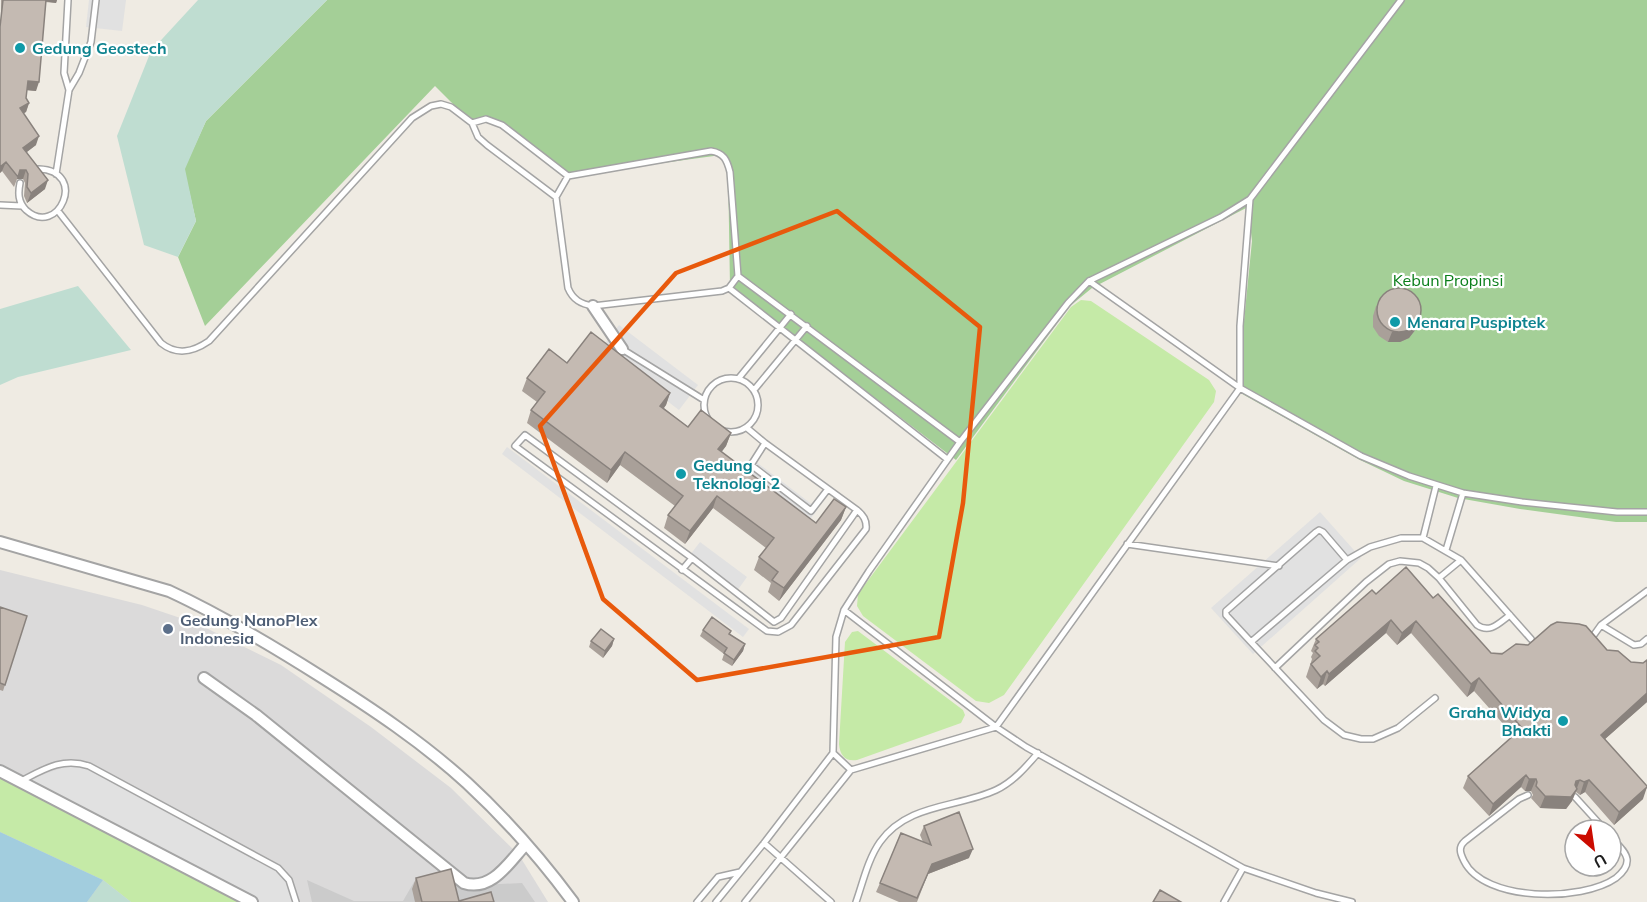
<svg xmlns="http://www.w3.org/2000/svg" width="1647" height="902" font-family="Mulish,sans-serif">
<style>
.residential{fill:#dbdada}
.religious{fill:#cbcbcb}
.grass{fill:#c5eaa7}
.forest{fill:#a4cf97}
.wetland{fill:#bfddd1}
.parking{fill:#e1e1e1}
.water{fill:#a2cdde}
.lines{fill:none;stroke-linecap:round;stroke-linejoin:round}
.service-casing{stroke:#a4a4a4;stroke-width:8}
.minor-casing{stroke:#a4a4a4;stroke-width:14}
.service{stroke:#fff;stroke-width:5}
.minor{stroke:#fff;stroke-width:10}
.wall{fill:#a9a099}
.shaded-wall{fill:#89827d}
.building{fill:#c4bab2;stroke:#89827d;stroke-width:1.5}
.marked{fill:none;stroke:#e8590c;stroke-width:4.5;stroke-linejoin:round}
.culture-dot{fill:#0f9aa8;stroke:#fff;stroke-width:2}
.service-dot{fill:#5c6f8a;stroke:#fff;stroke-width:2}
.labels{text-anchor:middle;stroke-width:4.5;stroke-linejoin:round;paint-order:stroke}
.culture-label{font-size:16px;font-weight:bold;fill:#0d838f;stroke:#fff;text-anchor:start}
.park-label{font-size:16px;fill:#097e19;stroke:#fff}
.service-label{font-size:16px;font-weight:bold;fill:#4e5e75;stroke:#fff;text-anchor:start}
</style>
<rect width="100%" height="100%" fill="#efebe3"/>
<path class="residential" d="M0 570 142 605 198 624 281 665 371 727 451 788 519 855 548 902H0Z"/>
<path class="religious" d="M440 873 461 886 522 883 535 902H312L307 880 354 901H403L414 882Z"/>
<path class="grass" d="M1081 300 1091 301 1209 380 1216 391 1214 402 1004 695 989 703 976 701 863 616 857 606 858 594 1071 307Z
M858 631 963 710 965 715 961 723 857 760C845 762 840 755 839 744L845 642 852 632Z
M0 769 256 902H131L103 880 0 832Z"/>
<path class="forest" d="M327 0H1647V522H1616L1520 509 1458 498 1404 481 1358 459 1237 391 1252 241 1248 207 1092 288 1070 306 956 460 730 287 728 166 721 155 568 176 502 125 486 119 475 123 469 120 435 86 205 326 178 257 196 221 184 169 206 121Z"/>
<path class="wetland" d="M198 0H327L206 121 185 169 196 221 178 257 144 245 117 136 151 51Z
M78 286 131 350 18 377 0 385V309Z
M103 880 131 902H87Z"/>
<path class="parking" d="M89 0H126L122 31 86 27Z
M619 325 698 385 679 410 600 350Z
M507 447 749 629 743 637 502 454Z
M751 458 818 509 804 527 737 476Z
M1320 512 1361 558 1253 654 1211 608Z
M700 542 747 577 737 591 690 555Z
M68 766H87L279 865 287 872 294 902H254L24 781Z"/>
<path class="water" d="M0 832 103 880 87 902H0Z"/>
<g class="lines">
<g class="service-casing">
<path id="service" d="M68 0 64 73 69 90
M472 123 486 119 502 125 568 176
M56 174 69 90 79 73 91 42 96 0
M20 183C18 193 18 202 26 210 58 239 89 171 39 169
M0 205 22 206
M58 211 161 343C177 356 193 352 209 341L412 118 431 106 441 104 451 107 472 123 478 137 487 145 556 197 568 288C573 300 581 304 593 306L722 291 729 288 738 276 730 172C727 160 724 153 711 151L568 176 556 197
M738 276 960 442
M1089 281 1240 388 1361 456 1409 476 1463 493 1522 502 1617 512H1647
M729 288 947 459
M622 349 704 400
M704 405a27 27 0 1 1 54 0a27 27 0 1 1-54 0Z
M738 379 791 314
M754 390 807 326
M747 428 765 443 857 510C863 515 867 520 866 529L791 625 778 632 767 631 515 446 525 435 692 558 774 622 781 618 857 510
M765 443 751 465 811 511 828 489
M1423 538 1436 486
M1127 544 1279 566
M1446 550 1463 493
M682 570 692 558
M1439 578 1461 560
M844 610 996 727 1026 747 1243 868 1316 893 1352 902
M1601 625 1647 591
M1591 639 1601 625 1634 645 1641 644 1647 639
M1251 642 1226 615V611L1316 532 1319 530 1323 532 1347 560
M1275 668 1366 582 1389 564 1400 561 1419 563 1428 568 1439 578 1477 625C1490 634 1499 623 1510 615
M1435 698 1398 728 1373 739H1361L1344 735 1324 720 1251 642 1347 560 1370 547 1401 538H1423L1461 560 1531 639
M833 753 851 770
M21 781C44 769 63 757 89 766L278 868 289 880 296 902
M1528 795 1519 799 1465 841C1458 847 1460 853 1464 861 1484 902 1582 902 1616 878 1621 874 1628 867 1627 859 1626 851 1616 843 1611 837
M1575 797 1605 830
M764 843 831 902
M697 902 718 877 740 872
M716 902 764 843 833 753 836 637 844 610 869 571 960 442 1068 303 1089 281 1221 217 1250 199 1401 0
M745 902 851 770 996 727 1240 388V326L1250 199
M856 902C863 882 868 859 880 842 908 803 957 808 996 790 1013 782 1026 767 1038 753
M1224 902 1243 868"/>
</g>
<g class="minor-casing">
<path id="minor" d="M593 306 622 349
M0 542 169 591C221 615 271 645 320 676 371 708 422 742 467 783 506 819 542 860 573 902
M204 678 256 715 464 883C492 892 510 861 526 844
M0 771 252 902"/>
</g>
<use href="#service" class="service"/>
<use href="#minor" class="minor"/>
</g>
<path class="wall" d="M1 0H57L56 3 45 2 36 91 27 90 26 98 29 103 26 112 23 113 36 145 27 152 45 189 27 203 24 196 25 183 23 179H17L14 187 2 171 0 173Z
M1376 306 1416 329 1409 338 1400 342H1388L1379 336 1373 327V316Z
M567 363 670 393 666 405 664 408 688 427 731 433 726 446 721 452 816 523 846 507 841 520 779 601 768 592 771 583 754 570 759 557 766 548 713 508 685 544 664 528 668 515 675 506 620 465 607 483 527 423 531 410 537 402 522 391 527 378Z
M1376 594 1433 598 1491 653 1607 650 1631 662 1643 663 1647 660V702L1605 739 1643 799 1614 825 1585 792 1580 795 1576 792 1572 801 1566 809 1540 808 1531 798 1533 795 1531 791H1525L1521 787 1489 816 1463 788 1468 776 1513 735 1474 691 1467 697 1411 633 1397 645 1386 633 1325 686 1323 684 1317 689 1306 677 1312 659 1311 657 1313 653 1311 651 1316 639Z
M0 607 27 616 3 691 0 690Z
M703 630 731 631 730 634 745 644 743 651 732 666 722 660 724 654 700 636Z
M614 639 612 646 603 658 589 647 591 641Z
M924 826 969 858 928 874 917 902H899L876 892 880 883 923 842 920 835Z
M416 878 459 901 494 902H415L412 889Z"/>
<path class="shaded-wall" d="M43 0H57L56 3 43 1Z
M28 81 39 82 36 91 25 90Z
M29 103 26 112 16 118 20 108Z
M39 136 36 145 20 157 23 148Z
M6 162 2 171 0 173V167Z
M20 170H26L23 179H17Z
M48 180 45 189 27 203 31 193Z
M1420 319 1416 329 1409 338 1400 342H1388L1392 332Z
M670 393 666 405 656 418 660 406Z
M731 433 726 446 714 462 718 449Z
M625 452 620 465 607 483 611 470Z
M717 496 713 508 685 544 690 531Z
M846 507 841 520 779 601 784 588Z
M1391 620 1386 633 1325 686 1329 674Z
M1416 621 1411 633 1397 645 1402 633Z
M614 639 612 646 603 658 605 651Z
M745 644 743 651 732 666 734 660Z
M1327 671 1323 684 1317 689 1321 677Z
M1479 678 1474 691 1467 697 1471 684Z
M1647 693V702L1596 747 1601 735Z
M1526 775 1521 787 1489 816 1493 804Z
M1529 779H1536L1531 791H1525Z
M1580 780 1572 801 1566 809 1540 808 1545 796Z
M1589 780 1585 792 1580 795 1584 782Z
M1647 787 1643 799 1614 825 1619 812Z
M973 849 969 858 928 874 916 902 932 864Z"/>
<path class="building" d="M3 0H46L39 82 28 81 26 98 29 103 20 108 39 136 23 148 48 180 31 193 27 187 28 174 26 170H20L18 177 6 162 0 167V27Z
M1377 310a22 22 0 1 1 44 0a22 22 0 1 1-44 0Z
M591 332 670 393 660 406 688 427 701 410 731 433 718 449 816 523 834 499 846 507 784 588 772 580 778 572 759 557 774 538 717 496 690 531 668 515 683 496 625 452 611 470 531 410 545 392 527 378 549 349 567 363Z
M1406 567 1433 598 1438 594 1491 653 1502 654 1516 644 1528 645 1551 625 1557 622 1579 624 1586 626 1607 650 1618 651 1631 662 1643 663 1647 660V693L1601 735 1647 786V787L1619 812 1589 780 1584 782 1580 780 1576 781 1575 785 1577 789 1571 797 1545 796 1536 786 1537 782 1536 779H1529L1526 775 1493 804 1468 776 1522 728 1479 678 1471 684 1416 621 1402 633 1391 620 1329 674 1327 671 1321 677 1311 664 1320 656 1315 651 1318 648 1315 645 1319 642 1316 639 1372 590 1376 594Z
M0 607 27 616 5 685 0 683Z
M712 617 731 631 729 634 745 644 734 660 724 653 727 648 703 630Z
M601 629 614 639 605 651 591 641Z
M959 812 973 849 932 864 917 898 880 883 901 833 931 845 924 826Z
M451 869 459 901 491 892 494 902H422L416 878Z
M1160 890 1181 902H1153Z"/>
<path class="marked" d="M837 211 980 327 963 503 939 637 697 680 603 599 540 426 676 273Z"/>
<g class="culture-dot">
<circle cx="20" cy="48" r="6"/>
<circle cx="1395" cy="322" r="6"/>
<circle cx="681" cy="474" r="6"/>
<circle cx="1563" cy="721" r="6"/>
</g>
<circle class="service-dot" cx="168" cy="629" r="6"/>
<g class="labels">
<g class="culture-label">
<text x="32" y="54">Gedung Geostech</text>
<text x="1407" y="328">Menara Puspiptek</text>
<text x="693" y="471">Gedung<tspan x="693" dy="18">Teknologi 2</tspan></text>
<text x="1551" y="718" text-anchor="end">Graha Widya<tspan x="1551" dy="18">Bhakti</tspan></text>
</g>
<g class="park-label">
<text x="1448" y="286">Kebun Propinsi</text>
</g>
<g class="service-label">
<text x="180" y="626">Gedung NanoPlex<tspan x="180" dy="18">Indonesia</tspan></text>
</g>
</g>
<g transform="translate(1593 848) rotate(151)"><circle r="28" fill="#ffffff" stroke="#a5a5a5" stroke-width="1.5"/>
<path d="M0-4.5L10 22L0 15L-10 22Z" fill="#cb0b00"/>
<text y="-9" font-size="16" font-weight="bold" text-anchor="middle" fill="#1d1d1d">U</text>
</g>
</svg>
